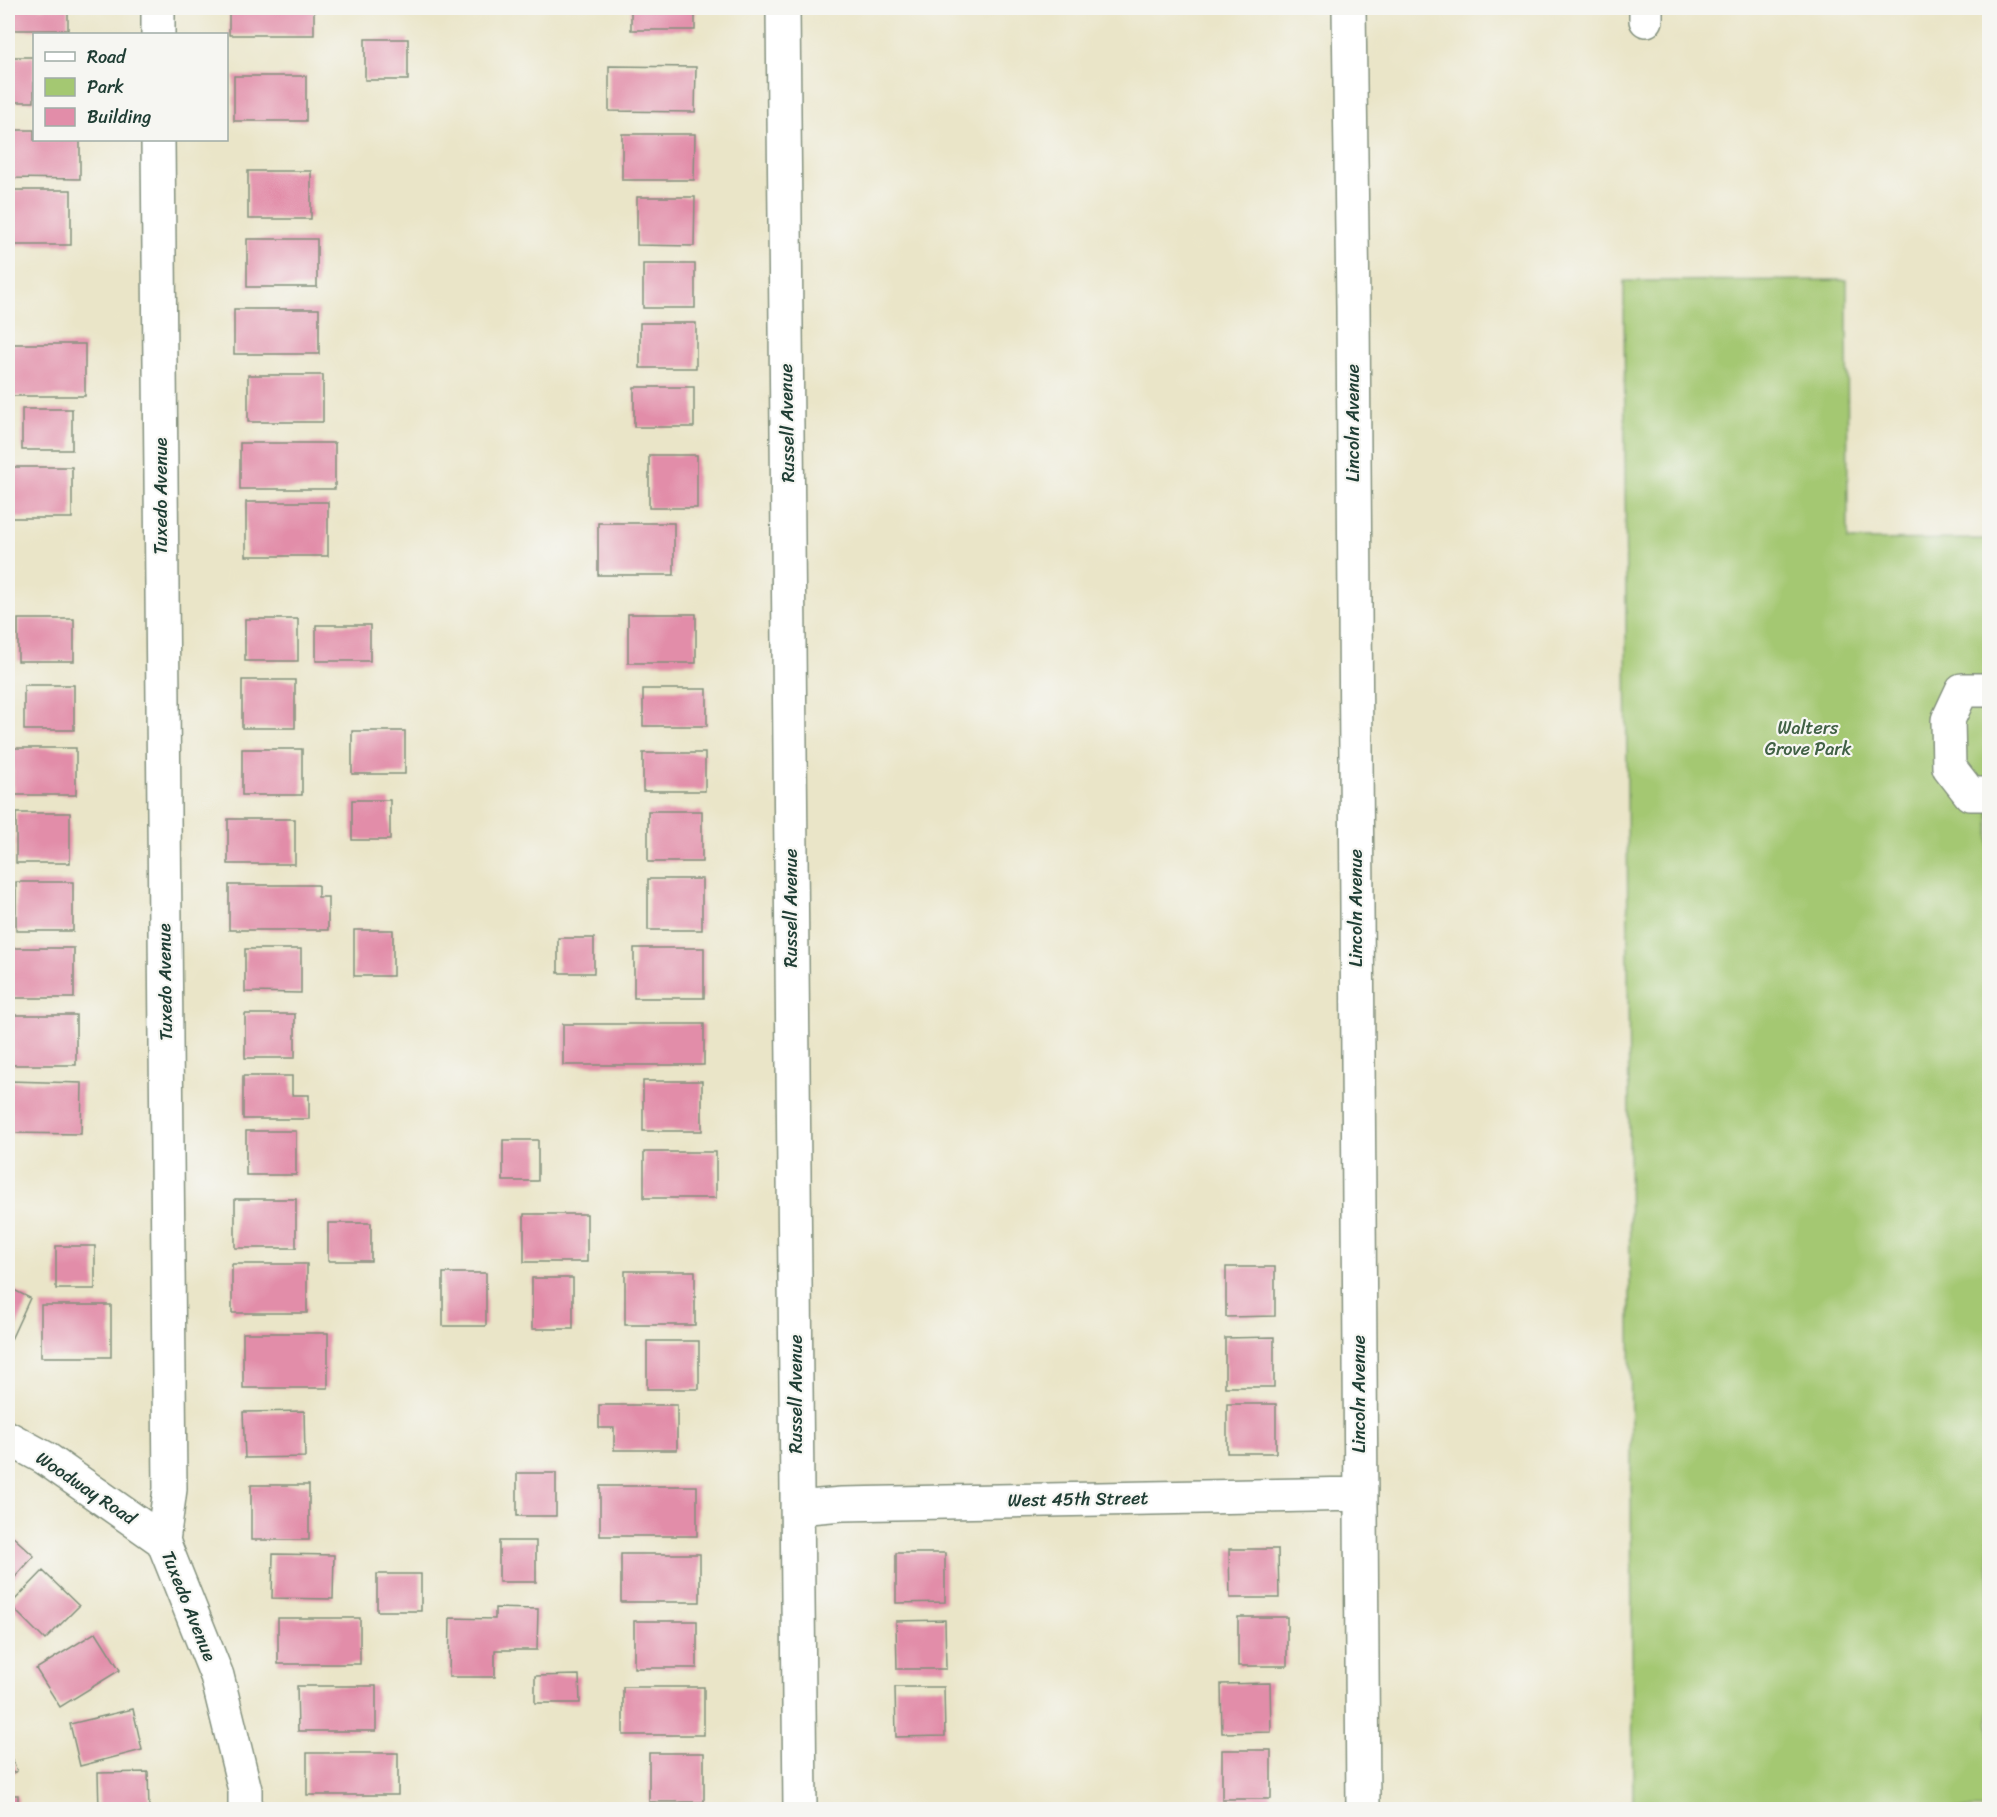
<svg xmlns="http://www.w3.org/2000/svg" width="1997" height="1817" font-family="Sriracha,sans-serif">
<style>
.green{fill:#a4c872;stroke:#628253;stroke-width:1.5}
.building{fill:#e28da9}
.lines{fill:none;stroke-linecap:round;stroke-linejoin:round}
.minor-casing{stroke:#84917e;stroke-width:36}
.minor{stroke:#fff;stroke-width:33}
.labels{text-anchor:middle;stroke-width:4.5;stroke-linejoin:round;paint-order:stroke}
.street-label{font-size:18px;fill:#1f3d34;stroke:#f6f6f2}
.park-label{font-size:18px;fill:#406044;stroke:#f6f6f2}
</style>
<rect width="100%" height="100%" fill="#f6f6f2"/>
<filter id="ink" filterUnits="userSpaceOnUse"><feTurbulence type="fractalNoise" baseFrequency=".0167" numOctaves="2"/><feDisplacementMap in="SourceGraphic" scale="12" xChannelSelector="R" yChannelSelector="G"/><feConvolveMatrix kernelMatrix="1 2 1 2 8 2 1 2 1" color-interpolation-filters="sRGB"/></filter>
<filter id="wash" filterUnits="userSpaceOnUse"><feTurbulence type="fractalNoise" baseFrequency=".008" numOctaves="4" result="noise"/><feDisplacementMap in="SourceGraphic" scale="24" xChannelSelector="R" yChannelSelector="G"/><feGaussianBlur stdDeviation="1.35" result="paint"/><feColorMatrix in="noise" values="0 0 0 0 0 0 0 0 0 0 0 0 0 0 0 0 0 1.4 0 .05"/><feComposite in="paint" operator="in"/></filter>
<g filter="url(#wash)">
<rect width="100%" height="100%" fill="#eae5c8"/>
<path class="green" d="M1847 280 1848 540 1989 539V1809H1633L1624 281Z"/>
<g id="blocks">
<path class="building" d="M8 8H68V30H8Z
M229 8H314V35H229Z
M631 8H695V30H631Z
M365 39H408V80H365Z
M8 57H34V102H8Z
M609 66 696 67 695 112 609 111Z
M234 76H306V121H234Z
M8 130H34V140H80V179L8 178Z
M622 134H695L694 180H622Z
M248 171H311V219H248Z
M8 190H71V245H8Z
M637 197H695L694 246 637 245Z
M247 239H317V287H247Z
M643 264H695V308H643Z
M234 309H319V354H234Z
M640 323H696V368H640Z
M8 344H85V396H8Z
M248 375H323V422H248Z
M634 387H694V427H634Z
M22 409H72V450H22Z
M240 443H335V489H240Z
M649 455H697V508H649Z
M8 467H72V518H8Z
M246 502H328V556H246Z
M598 523H674V575H598Z
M628 614H696V663H628Z
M18 619H74V661H18Z
M245 619H298V661H245Z
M316 625H370V661H316Z
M242 680H295V728H242Z
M24 685H74V730H24Z
M643 689H707V726H643Z
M352 731H405V774H352Z
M13 748H76V795H13Z
M242 749H302V795H242Z
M643 753H705V791H643Z
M352 800H390V840H352Z
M648 811H702V862H648Z
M16 813H70V863H16Z
M228 819H295V864H228Z
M648 879H702V930H648Z
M16 882H73V931H16Z
M229 885H318V897H328V930H229Z
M354 930H393V976H354Z
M558 938H594V973H558Z
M8 948H74V998H8Z
M634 948H704V998H634Z
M245 949H301V993L245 992Z
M245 1014H295V1058H245Z
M8 1015H76V1065H8Z
M563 1024H704V1065H563Z
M243 1076H292V1095H309V1119H243Z
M8 1081 82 1083 81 1134 8 1133Z
M643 1081H702V1131H643Z
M246 1131H296V1175H246Z
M503 1140H538V1181H503Z
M644 1152H716V1198H644Z
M235 1199H296V1248H235Z
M524 1214H587V1262H524Z
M328 1223H371V1261H328Z
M56 1246H95V1289H56Z
M232 1264H307V1313H232Z
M1226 1267H1275V1316L1226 1317Z
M625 1271H695V1325H625Z
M443 1273H486V1326H443Z
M532 1278H573V1329H532Z
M8 1287 30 1298 8 1346Z
M41 1305H111V1357H41Z
M243 1333H328V1388H243Z
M1274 1337V1387H1225V1338Z
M647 1341H699V1389H647Z
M1227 1404H1276V1453H1227Z
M599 1405H677V1450H614V1428H599Z
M304 1411 305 1457 245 1458 243 1412Z
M517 1473H556V1516H517Z
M251 1485H309V1540H251Z
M600 1486H697V1536H600Z
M8 1532 34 1556 8 1585Z
M499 1541H536V1582H499Z
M1229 1549H1278L1279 1598H1230Z
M896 1553H945V1602L896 1603Z
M273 1554 334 1555 333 1599 272 1598Z
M621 1554H700V1602H621Z
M43 1571 79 1606 45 1640 10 1605Z
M377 1574H421V1611H377Z
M495 1608 538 1609 537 1650H495V1677H449L450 1618 495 1619Z
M1238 1617H1287V1666H1238Z
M278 1618H360V1664H278Z
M945 1620 946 1669H897L896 1621Z
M634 1621H697V1668H634Z
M96 1632 120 1670 60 1707 36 1669Z
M579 1675 580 1703H535V1676Z
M1270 1683 1271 1732 1222 1733 1221 1684Z
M297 1686H376V1731H298Z
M623 1687H704V1735H623Z
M895 1687H944L945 1736 896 1737Z
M133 1709 142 1750 80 1766 70 1724Z
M8 1750 17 1771 8 1775Z
M1222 1750H1271V1799H1222Z
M307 1753H398V1795H307Z
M649 1753H704V1802H649Z
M148 1772 149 1810H99L98 1773Z
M8 1795H18V1810H8Z"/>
</g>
</g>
<g filter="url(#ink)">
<use href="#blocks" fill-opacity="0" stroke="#84917e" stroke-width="1.5"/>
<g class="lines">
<g class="minor-casing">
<path id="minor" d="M158 8V34
M783 8 800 1810
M1349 8 1353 307 1363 1810
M1646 8V20
M158 140 170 1489 163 1541 217 1676 245 1790V1810
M1990 690H1962L1948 720 1949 767 1970 794H1990
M8 1438 45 1458 163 1541
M797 1508 842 1504 1360 1494"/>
</g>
<use href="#minor" class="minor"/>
</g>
</g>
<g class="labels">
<g class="street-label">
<text transform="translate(787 423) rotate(-91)" y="6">Russell Avenue</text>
<text transform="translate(1353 423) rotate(-90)" y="6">Lincoln Avenue</text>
<text transform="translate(161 496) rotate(-90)" y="6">Tuxedo Avenue</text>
<text transform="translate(791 908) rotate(-90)" y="6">Russell Avenue</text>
<text transform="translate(1356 908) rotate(-90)" y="6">Lincoln Avenue</text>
<text transform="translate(165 982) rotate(-91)" y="6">Tuxedo Avenue</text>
<text transform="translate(796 1394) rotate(-90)" y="6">Russell Avenue</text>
<text transform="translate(1359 1394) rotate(-90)" y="6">Lincoln Avenue</text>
<text transform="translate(86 1488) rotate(34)" y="6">Woodway Road</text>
<text transform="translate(1078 1499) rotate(-1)" y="6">West 45th Street</text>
<text transform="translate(189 1606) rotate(68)" y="6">Tuxedo Avenue</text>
</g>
<g class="park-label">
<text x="1808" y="734">Walters<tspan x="1808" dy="21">Grove Park</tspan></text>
</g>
</g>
<rect width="1997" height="1817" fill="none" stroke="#f6f6f2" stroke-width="30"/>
<rect x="33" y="33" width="195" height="108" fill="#f6f6f2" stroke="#a0aca6" stroke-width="1.5"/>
<rect x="45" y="52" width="30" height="9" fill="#ffffff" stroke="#a0aca6" stroke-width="1.5"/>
<text x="87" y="63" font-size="18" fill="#1f3d34">Road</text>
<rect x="45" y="78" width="30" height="18" fill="#a4c872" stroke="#a0aca6" stroke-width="1.5"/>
<text x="87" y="93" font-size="18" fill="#1f3d34">Park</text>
<rect x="45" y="108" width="30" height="18" fill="#e28da9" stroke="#a0aca6" stroke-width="1.5"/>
<text x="87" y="123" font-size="18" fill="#1f3d34">Building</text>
</svg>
